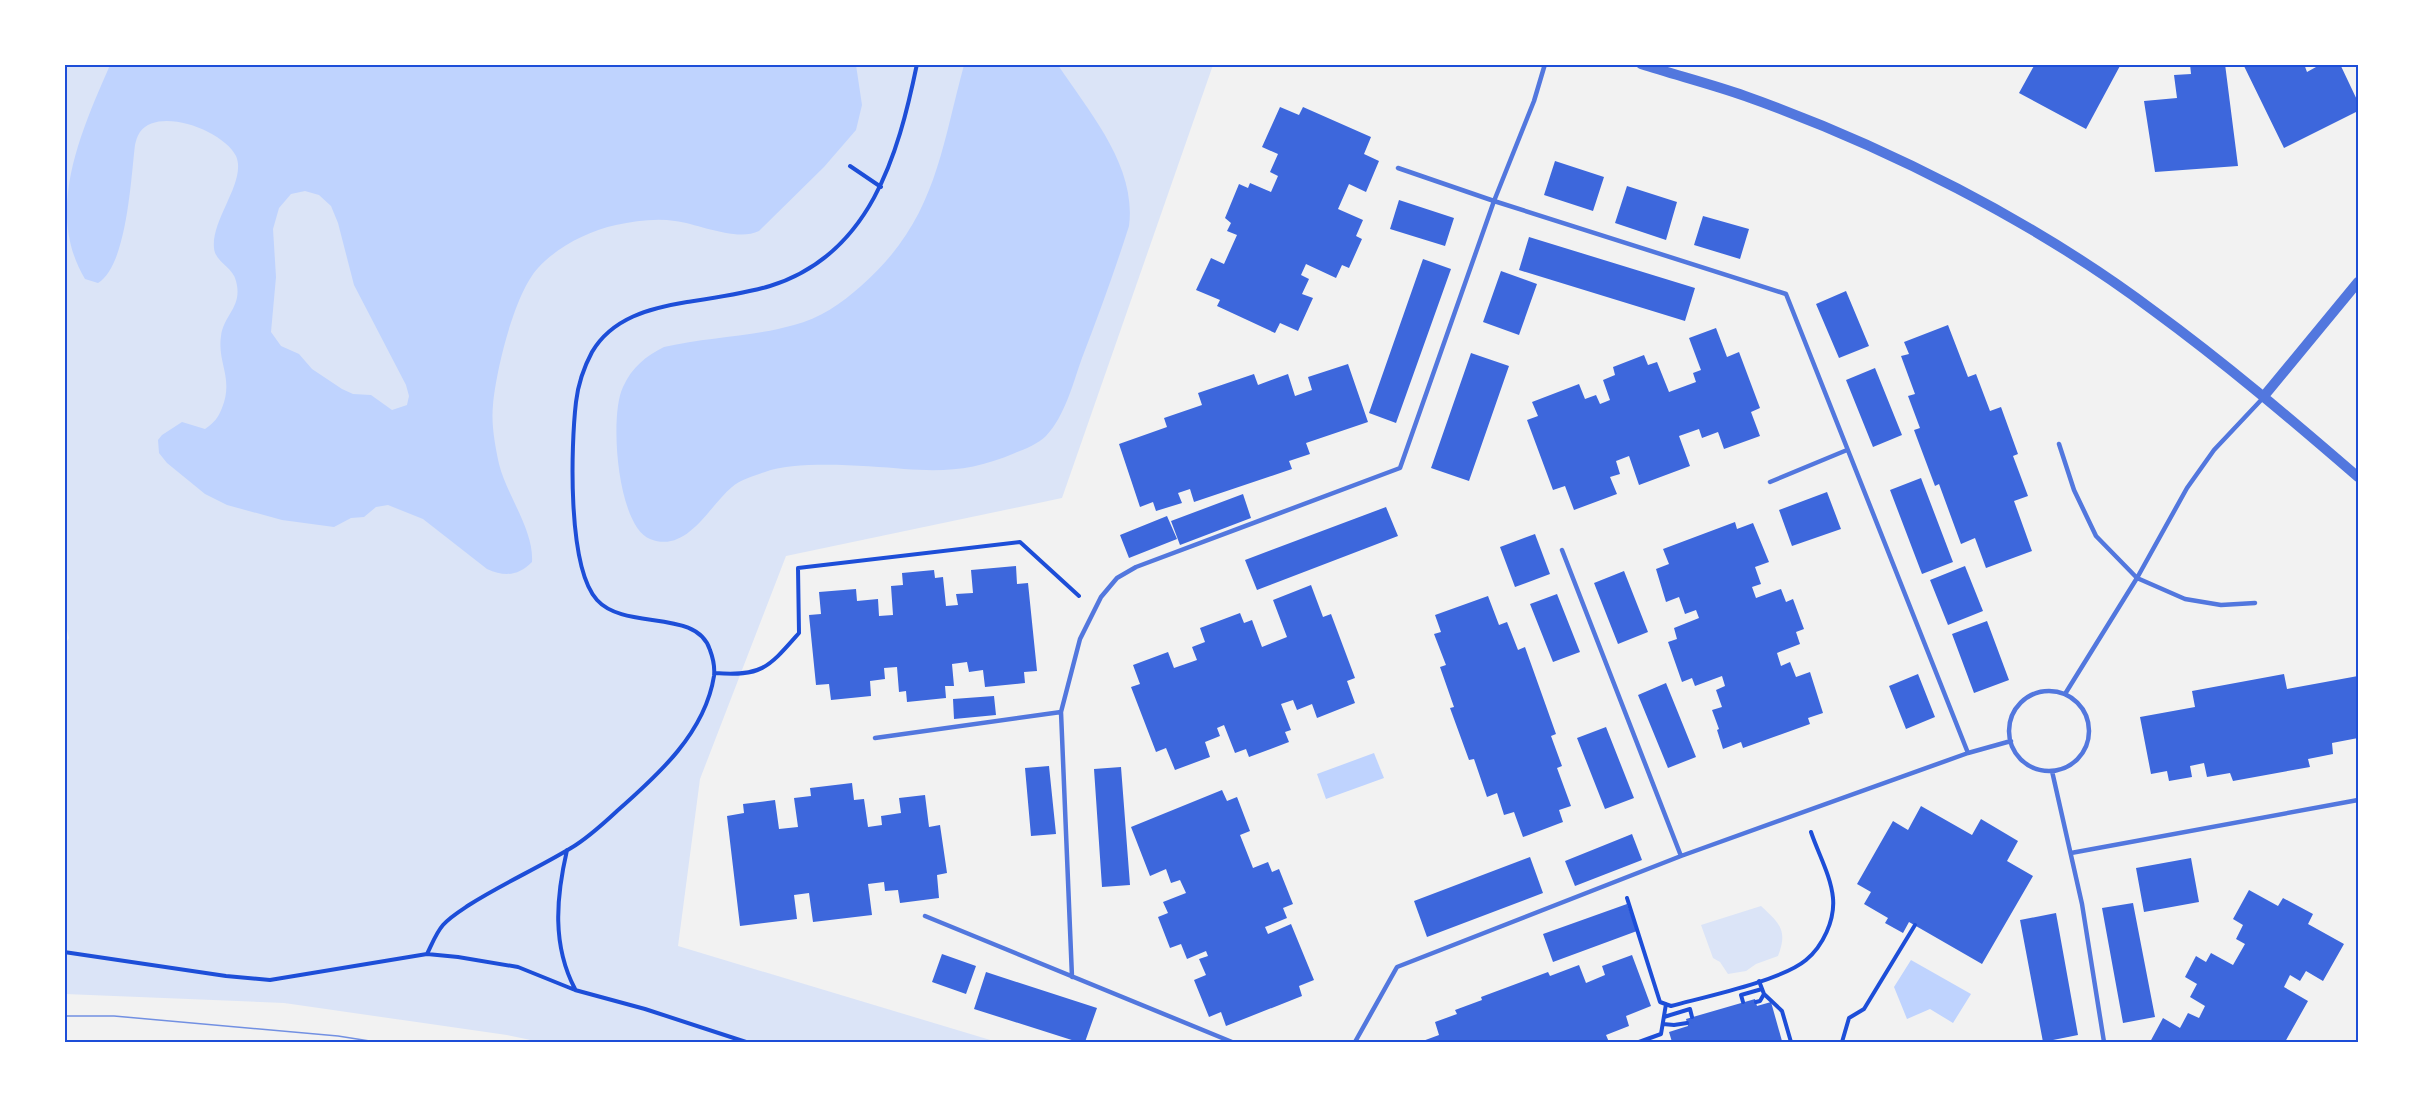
<svg xmlns="http://www.w3.org/2000/svg" width="2423" height="1107" font-family="'Exo 2',sans-serif">
<style>
.green{fill:#dbe4f7}
.water{fill:#bfd3fe;fill-rule:evenodd}
.building{fill:#3d67dc}
.lines{fill:none;stroke-linecap:round;stroke-linejoin:round}
.path{stroke:#1d4ed8;stroke-width:4}
.service{stroke:#5277de;stroke-width:4.5}
.tertiary{stroke:#5277de;stroke-width:10}
.tram{stroke:#7290e2;stroke-width:1.5}
.neatline{fill:none;stroke:#1d4ed8;stroke-width:2}
</style>
<rect width="100%" height="100%" fill="#f2f2f2"/>
<path class="green" d="M65 65H1213L1062 498 786 556 700 779 678 946 997 1042H540L507 1035 284 1003 65 994 64 646 69 638 65 622Z
M1761 906C1780 924 1788 930 1778 956L1756 964 1746 971 1728 974 1720 962 1713 958 1701 925Z"/>
<path class="water" d="M856 65 862 105 856 130 824 167 759 231C737 242 699 224 675 221 656 218 635 221 616 225 588 231 557 247 538 268 514 294 496 371 493 405 491 424 495 445 499 464 507 496 534 530 532 562 518 576 505 577 487 569L423 519 388 505 376 507 364 517 351 518 334 527 282 520 227 505 205 494 167 463 159 453 158 440 162 435 182 422 205 429C214 423 218 418 222 408 234 378 217 363 221 336 224 314 243 307 236 281 233 267 215 262 214 248 211 219 247 181 236 156 224 131 159 106 140 132 137 136 136 141 135 145 131 177 127 266 98 283L85 279C44 211 82 130 110 65ZM305 191 319 195 331 206 338 223 354 285 406 385 409 396 407 405 392 410 371 395 353 394 342 389 312 369 299 354 281 346 271 332 276 277 273 229 279 208 291 194Z
M964 65H1058C1089 112 1137 166 1129 226 1115 270 1099 314 1082 358 1073 383 1065 416 1046 436 1038 444 1025 449 1015 453 975 470 947 472 904 469 869 466 797 460 765 472 754 476 740 480 732 487 709 506 687 554 650 539 617 526 609 415 623 387 632 367 646 356 664 347 707 337 752 337 794 325 819 319 842 303 861 286 935 221 940 154 964 65Z
M1374 753 1384 778 1326 799 1317 774Z
M1911 960 1971 994 1953 1023 1930 1009 1907 1019 1894 987Z"/>
<path class="building" d="M2035 64H2121L2086 129 2019 93Z
M2190 64H2225L2238 166 2155 172 2144 101 2177 98 2174 75 2191 74Z
M2243 64H2304L2307 72 2316 67 2315 64H2340L2358 102V111L2284 148Z
M1280 107 1299 115 1303 107 1371 137 1364 154 1379 161 1366 192 1349 184 1338 209 1363 220 1356 236 1362 239 1349 268 1342 265 1336 278 1306 264 1301 275 1309 279 1302 294 1313 298 1298 331 1280 323 1275 333 1217 306 1220 300 1196 290 1211 258 1224 264 1237 235 1227 231 1231 223 1225 218 1239 184 1248 188 1250 183 1271 192 1278 176 1270 172 1278 154 1262 147Z
M1555 161 1604 177 1593 211 1544 195Z
M1627 186 1677 202 1666 240 1615 223Z
M1399 200 1454 218 1445 246 1390 229Z
M1703 216 1749 229 1740 259 1694 245Z
M1529 237 1695 288 1685 321 1519 270Z
M1423 259 1451 269 1396 423 1369 413Z
M1501 271 1537 284 1519 335 1483 322Z
M1846 291 1869 346 1839 358 1816 304Z
M1948 325 1968 377 1976 374 1990 411 2001 407 2018 454 2013 456 2028 496 2014 501 2032 551 1986 568 1975 538 1961 544 1939 484 1935 486 1914 430 1920 428 1908 396 1915 394 1901 356 1909 354 1904 342Z
M1716 328 1727 357 1739 352 1760 408 1751 412 1760 436 1724 449 1718 432 1702 438 1699 429 1679 436 1690 466 1639 485 1629 456 1616 461 1620 474 1610 477 1617 494 1574 510 1565 486 1553 490 1527 420 1538 416 1532 402 1579 384 1585 399 1596 395 1600 404 1610 400 1603 380 1615 375 1613 367 1644 355 1648 365 1657 362 1669 392 1696 382 1693 373 1701 370 1689 338Z
M1471 353 1509 366 1469 481 1431 468Z
M1348 364 1368 422 1306 443 1310 454 1289 461 1292 469 1194 502 1190 489 1178 493 1182 503 1156 511 1153 502 1140 507 1119 444 1167 427 1164 418 1202 405 1198 393 1254 374 1258 385 1288 374 1295 396 1312 390 1308 377Z
M1875 368 1902 435 1873 447 1846 380Z
M1921 478 1953 562 1922 574 1890 490Z
M1827 492 1841 529 1792 546 1779 510Z
M1243 494 1251 518 1180 545 1171 521Z
M1386 507 1398 536 1257 590 1245 560Z
M1167 516 1177 539 1129 558 1120 535Z
M1735 522 1737 529 1753 523 1769 562 1755 567 1761 584 1752 587 1756 598 1781 589 1786 602 1793 599 1804 629 1796 632 1800 644 1777 653 1781 666 1790 662 1796 677 1810 672 1823 713 1808 718 1810 724 1743 748 1741 742 1723 749 1717 730 1719 729 1712 710 1722 707 1716 690 1725 686 1722 676 1695 686 1692 678 1682 682 1668 642 1677 639 1674 628 1699 618 1696 610 1685 614 1679 597 1666 602 1656 569 1669 564 1663 549Z
M1535 534 1550 574 1515 587 1500 547Z
M1016 566 1017 584 1028 583 1037 671 1024 672 1025 683 985 687 983 670 969 672 967 662 952 664 954 686H945L946 698 907 702 906 691 899 692 897 667 884 668 885 679 870 681 871 696 831 700 829 684 816 685 809 615 821 614 819 592 856 589 857 601 878 599 879 616 893 615 891 586 903 585 902 573 934 570 935 578 943 577 946 606 958 605 956 594 973 593 971 570Z
M1965 566 1983 611 1948 625 1930 580Z
M1624 571 1648 632 1618 644 1594 583Z
M1311 585 1323 617 1331 614 1355 678 1347 681 1355 703 1317 718 1312 704 1297 710 1293 700 1281 704 1291 730 1285 732 1289 742 1249 757 1246 749 1235 753 1224 725 1217 728 1220 736 1205 742 1210 757 1175 770 1166 748 1156 752 1131 687 1140 684 1133 665 1168 652 1174 668 1197 660 1192 647 1205 642 1200 628 1240 613 1244 623 1252 620 1262 647 1287 637 1273 600Z
M1557 594 1580 652 1553 662 1530 604Z
M1488 596 1499 625 1507 622 1518 650 1525 647 1556 734 1551 736 1562 766 1557 768 1571 806 1559 810 1563 822 1523 837 1514 812 1504 815 1497 793 1487 797 1474 759 1469 760 1450 708 1454 707 1440 667 1446 665 1434 634 1441 632 1435 615Z
M1987 621 2009 680 1974 693 1952 634Z
M1918 674 1935 717 1906 729 1889 686Z
M2284 674 2287 689 2358 676V738L2332 743 2333 754 2308 759 2310 767 2233 781 2230 773 2207 777 2204 763 2190 766 2192 777 2169 781 2167 771 2151 774 2140 717 2195 707 2192 691Z
M1666 683 1696 757 1668 768 1638 695Z
M994 696 996 715 954 719 953 699Z
M1606 727 1634 798 1605 809 1577 738Z
M1049 766 1056 834 1031 836 1025 768Z
M1121 767 1130 885 1102 887 1094 769Z
M852 783 854 800 864 799 868 827 882 825 881 816 901 813 899 798 925 795 929 827 940 825 947 873 937 875 939 898 900 903 898 890 885 891 884 882 868 884 872 915 813 922 809 893 794 895 797 919 740 926 727 816 744 813 743 804 775 800 779 829 798 827 794 798 811 796 810 788Z
M1222 790 1227 801 1237 797 1250 831 1240 835 1253 868 1268 862 1272 872 1279 869 1293 904 1283 908 1287 918 1265 927 1268 934 1291 924 1314 980 1299 986 1302 996 1226 1026 1221 1012 1209 1017 1194 980 1206 975 1199 959 1208 956 1206 951 1187 959 1181 944 1170 948 1158 917 1168 913 1163 902 1186 893 1180 880 1171 883 1166 869 1150 876 1131 827Z
M1921 806 1972 835 1981 819 2018 841 2007 861 2033 876 1982 964 1909 922 1903 933 1885 923 1888 918 1864 904 1871 892 1857 884 1893 821 1908 830Z
M1632 834 1642 860 1575 886 1565 861Z
M1530 857 1543 893 1427 937 1414 901Z
M2191 858 2199 902 2144 912 2136 868Z
M2249 890 2278 906 2283 898 2313 914 2308 924 2344 944 2323 981 2306 971 2300 981 2290 975 2284 987 2308 1001 2285 1042H2258L2254 1040 2253 1042H2150L2163 1018 2180 1028 2188 1013 2199 1018 2205 1006 2190 997 2197 984 2185 977 2196 956 2206 962 2211 953 2233 965 2245 944 2236 939 2243 925 2233 919Z
M2133 903 2155 1017 2123 1023 2102 908Z
M1627 904 1637 931 1553 962 1543 934Z
M2056 913 2078 1035 2043 1042 2020 920Z
M942 954 976 966 966 994 932 982Z
M1632 955 1651 1006 1626 1016 1629 1026 1606 1035 1609 1042H1420L1439 1035 1435 1022 1457 1014 1455 1010 1482 1000 1481 997 1548 972 1550 976 1579 965 1586 983 1605 975 1602 966Z
M986 972 1097 1008 1085 1042H1078L974 1009Z
M1755 999 1757 1006 1771 1002 1782 1041 1775 1042H1672L1669 1032 1688 1026 1686 1019Z"/>
<g class="lines">
<path class="path" d="M850 166 881 187
M715 673C762 677 769 667 799 633L798 568 1020 542 1079 596
M567 850C556 898 552 945 575 989
M1627 898 1660 1002 1671 1006C1704 997 1781 981 1806 960 1823 946 1835 920 1833 898 1831 876 1818 853 1811 832
M64 952 226 976 270 980 427 954 458 957 518 967 575 990 645 1009 746 1042
M427 954C432 944 436 933 443 925 450 917 460 911 469 905 502 884 538 868 571 848 588 838 603 824 617 811 658 775 705 733 714 676 715 667 713 658 710 650 697 608 625 631 597 600 567 567 571 445 576 402 578 385 584 367 592 352 612 318 650 308 687 302 714 298 743 294 770 286 870 255 898 156 917 64
M1759 981 1764 994 1782 1011 1791 1042
M1743 1002 1741 995 1762 989
M1756 1002 1760 1001 1764 994
M1664 1017 1690 1009 1692 1017
M1663 1024 1674 1025 1687 1023
M1639 1042 1661 1034 1666 1004
M1842 1042 1849 1018 1864 1009 1915 925"/>
<path class="service" d="M1398 168 1494 201 1786 294 1968 753
M2059 444 2074 490 2096 536 2137 578 2185 599 2221 605 2255 603
M1770 482 1847 450
M1562 550 1681 856
M2009 731a40 40 0 1 1 80 0a40 40 0 1 1-80 0Z
M2065 694 2137 578 2187 488 2214 450 2263 398
M875 738 1061 712
M2052 771 2082 904 2104 1042
M2071 853 2358 800
M925 916 1232 1042
M1072 977 1061 712 1080 639 1101 597 1117 578 1136 567 1400 468 1494 201 1534 101 1545 64
M1355 1042 1397 967 1681 856 1968 753 2011 741"/>
<path class="tertiary" d="M1641 64C1675 75 1711 84 1745 96 1884 145 2036 222 2154 311 2225 363 2292 420 2358 477
M2264 396 2358 282"/>
<path class="tram" d="M64 1016H114L338 1036 376 1042"/>
</g>
<rect width="2423" height="1107" fill="none" stroke="#ffffff" stroke-width="132"/>
<rect x="66" y="66" width="2291" height="975" class="neatline"/>
</svg>
